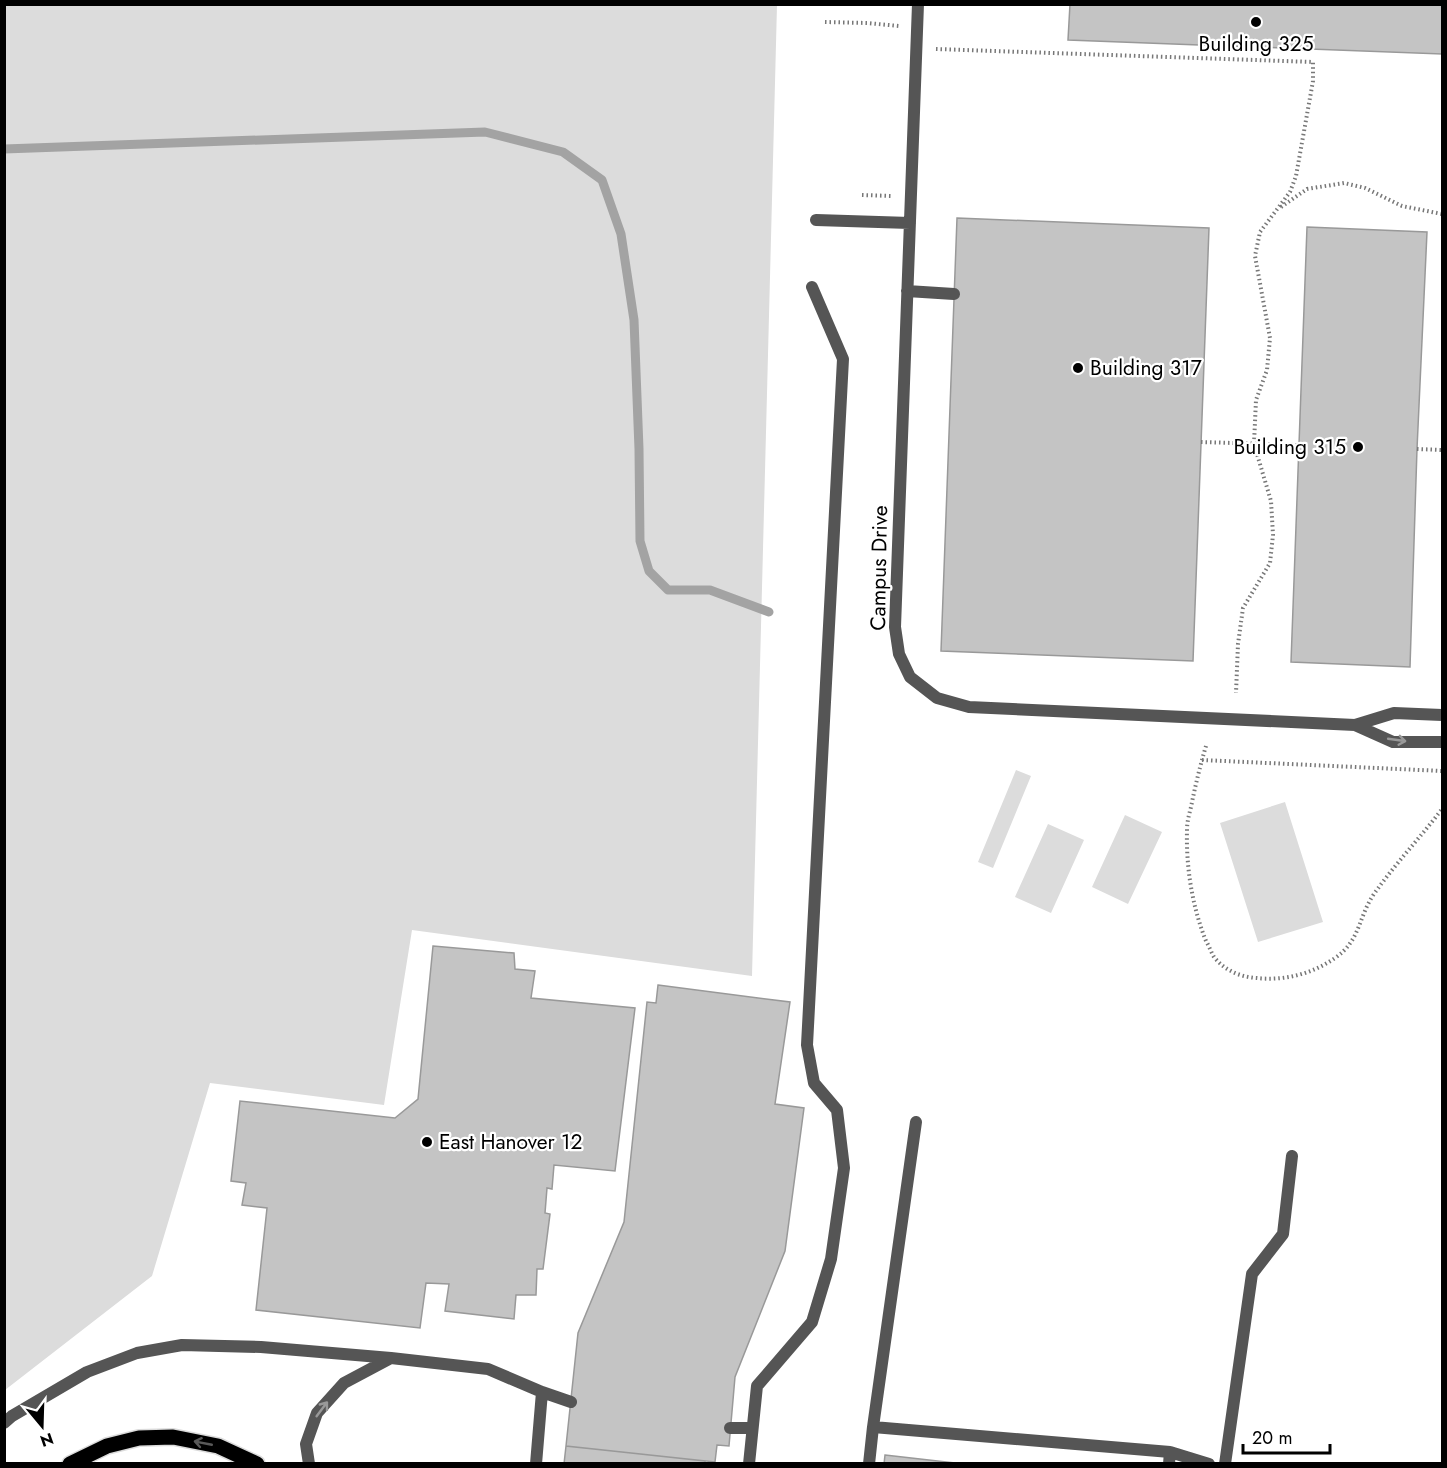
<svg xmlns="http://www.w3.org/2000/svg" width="1447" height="1468" font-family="Jost,sans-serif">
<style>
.green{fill:#dcdcdc}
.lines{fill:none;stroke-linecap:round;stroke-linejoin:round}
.stream{stroke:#a3a3a3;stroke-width:9}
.building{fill:#c4c4c4;stroke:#999;stroke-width:1.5}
.primary-casing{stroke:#dbdbdb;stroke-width:18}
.path{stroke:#777;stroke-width:4;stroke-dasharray:1.5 3;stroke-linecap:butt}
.lane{stroke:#555;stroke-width:12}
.primary{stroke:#000;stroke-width:15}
.oneway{stroke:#999}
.oneway2{stroke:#595959}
.poi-dot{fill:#000;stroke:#fff;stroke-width:2}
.labels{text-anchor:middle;stroke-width:4.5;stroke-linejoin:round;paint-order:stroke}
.poi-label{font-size:21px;fill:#000;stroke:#fff;text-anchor:start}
.street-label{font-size:21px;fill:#000;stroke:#fff}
</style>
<rect width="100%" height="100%" fill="#fff"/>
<path class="green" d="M5 4 777 5 752 976 412 930 384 1105 210 1083 152 1276 5 1390Z
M1016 770 1031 776 993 868 978 862Z
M1285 802 1323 922 1258 942 1220 823Z
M1125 815 1162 832 1128 904 1092 887Z
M1048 824 1084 840 1051 913 1015 897Z"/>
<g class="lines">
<path class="stream" d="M4 149 485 132 563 152 602 180 621 234 634 320 639 449 640 541 649 571 668 590H710L769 612"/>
</g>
<path class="building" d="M1070 4H1442V54L1068 40Z
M957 218 1209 228 1193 661 941 651Z
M1307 227 1427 232 1417 449 1410 667 1291 662Z
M433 946 514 953 515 969 535 971 531 998 635 1008 615 1171 554 1165 552 1189 547 1188 545 1213 550 1214 543 1269H537L536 1295H516L514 1319 445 1311 449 1284 426 1283 420 1328 256 1310 267 1208 242 1205 246 1183 231 1181 240 1101 395 1118 418 1099Z
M658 985 790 1002 775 1104 804 1108 785 1251 735 1377 729 1446 717 1445 715 1462 566 1446 578 1333 624 1222 647 1002 656 1003Z
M566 1446 705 1461V1464H564Z
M885 1455 964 1464H884Z"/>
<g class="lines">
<g class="primary-casing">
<path id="primary" d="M70 1464 107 1446 139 1438 173 1437 218 1446 257 1464"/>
</g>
<path class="path" d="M825 22 867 23 899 26
M936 49 1313 62V81L1296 176 1290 192 1260 232 1255 256 1270 338 1267 370 1256 400 1254 444 1271 501 1273 535 1270 563 1243 608 1238 644 1236 693
M862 195 891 196
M1281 207 1307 189 1344 183 1365 188 1402 206 1442 214
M1201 442 1298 445
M1417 449 1442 450
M1206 746C1200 766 1195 787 1191 807 1189 815 1187 822 1187 830 1186 867 1192 906 1206 941 1209 946 1211 952 1214 957 1225 971 1241 977 1257 978 1284 981 1312 974 1335 958 1361 940 1358 917 1374 894 1395 864 1420 838 1442 809
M1202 760 1442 771"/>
<path class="lane" d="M918 4 895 627 899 654 910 677 937 698 969 707 1355 725 1394 713 1442 715
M816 220 910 223
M907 291 954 294
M1355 725 1393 742H1442
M916 1122 873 1427 1170 1452
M542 1392 571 1402
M4 1423 12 1416 87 1372 137 1353 182 1345 261 1347 391 1358 488 1369 542 1392 536 1464
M730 1428H752
M309 1464 306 1444 317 1413 344 1383 391 1358
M749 1464 757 1386 812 1322 831 1259 844 1168 837 1110 814 1083 807 1045 843 359 812 287
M869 1464 873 1427
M1169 1464 1170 1452 1209 1464
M1225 1464 1252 1274 1283 1234 1292 1156"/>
<use href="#primary" class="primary"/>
</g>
<defs><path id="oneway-shaft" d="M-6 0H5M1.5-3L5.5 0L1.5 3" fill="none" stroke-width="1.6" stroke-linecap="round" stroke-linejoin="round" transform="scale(1.5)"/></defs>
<g class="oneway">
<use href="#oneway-shaft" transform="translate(1397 740) rotate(8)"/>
<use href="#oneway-shaft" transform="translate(322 1409) rotate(-53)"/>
</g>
<use class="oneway2" href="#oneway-shaft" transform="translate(203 1443) rotate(-169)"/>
<g class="poi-dot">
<circle cx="1256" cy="22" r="6"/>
<circle cx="1078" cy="368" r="6"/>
<circle cx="1358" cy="447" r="6"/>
<circle cx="427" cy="1142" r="6"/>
</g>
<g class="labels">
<g class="poi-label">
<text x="1256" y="51" text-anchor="middle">Building 325</text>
<text x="1090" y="375">Building 317</text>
<text x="1346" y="454" text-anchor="end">Building 315</text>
<text x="439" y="1149">East Hanover 12</text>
</g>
<g class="street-label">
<text transform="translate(879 568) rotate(-89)" y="7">Campus Drive</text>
</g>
</g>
<rect width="1447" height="1468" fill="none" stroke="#000000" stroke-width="12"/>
<g transform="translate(42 1426) rotate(161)" stroke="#ffffff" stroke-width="4.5" paint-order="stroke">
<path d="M0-4.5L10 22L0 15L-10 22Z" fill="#000000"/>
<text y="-9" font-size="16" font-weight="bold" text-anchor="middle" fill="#000000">N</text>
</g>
<path d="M1243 1444v9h87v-9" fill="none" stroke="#000000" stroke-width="3"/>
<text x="1252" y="1444" font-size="18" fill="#000000" stroke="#ffffff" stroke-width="4.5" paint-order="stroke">20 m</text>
</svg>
